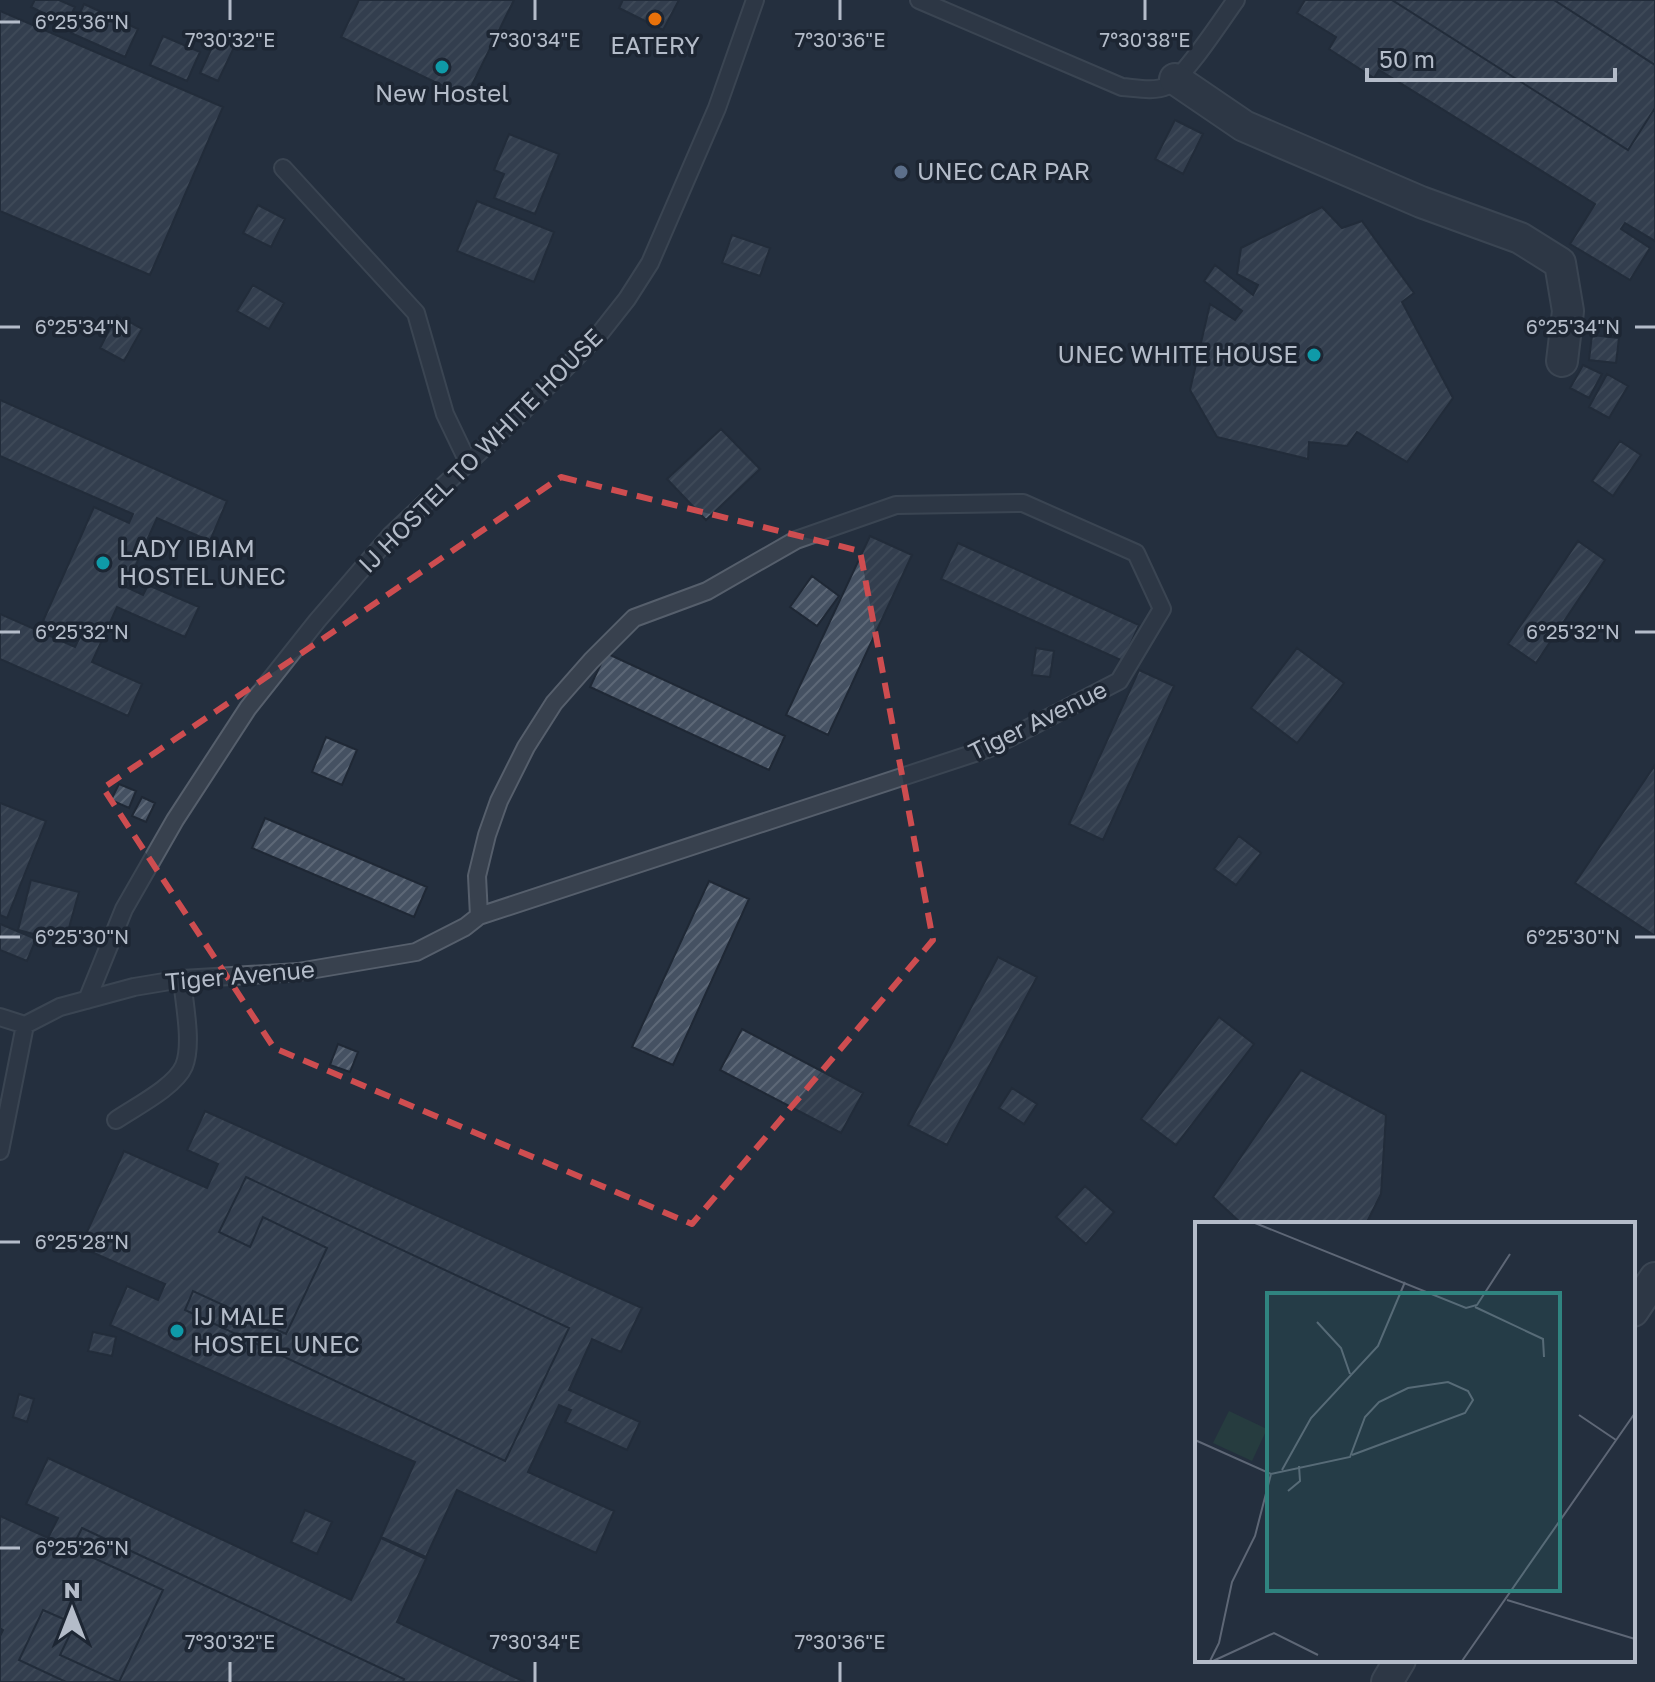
<svg xmlns="http://www.w3.org/2000/svg" width="1655" height="1682" font-family="'Golos Text',sans-serif">
<style>
.building{fill:url(#building-hatch);stroke:#1f2835;stroke-width:2;fill-rule:evenodd}
.lines{fill:none;stroke-linecap:round;stroke-linejoin:round}
.service-casing{stroke:#565f6c;stroke-width:20}
.minor-casing{stroke:#565f6c;stroke-width:34}
.service{stroke:#38414e;stroke-width:16}
.minor{stroke:#38414e;stroke-width:30}
.marked{fill:none;stroke:#ce4d50;stroke-width:6;stroke-dasharray:16 10;stroke-linejoin:round}
.ticks{fill:none;stroke:#b4bcc9;stroke-width:3}
.food-dot{fill:#e8710a;stroke:#1d2633;stroke-width:3}
.culture-dot{fill:#0f9aa8;stroke:#1d2633;stroke-width:3}
.service-dot{fill:#5c6f8a;stroke:#1d2633;stroke-width:3}
.labels{text-anchor:middle;stroke-width:7;stroke-linejoin:round;paint-order:stroke}
.poi-label{font-size:24px;fill:#b4bcc9;stroke:#1d2633;text-anchor:start}
.street-label{font-size:24px;fill:#b4bcc9;stroke:#1d2633}
.inset-road{fill:none;stroke:#5e6776;stroke-width:2}
.view{fill:#308480;fill-opacity:0.15;stroke:#308480;stroke-width:4}
.inset-edge{fill:none;stroke:#b4bcc9;stroke-width:4}
.ticks-label{font-size:20px;text-anchor:middle;fill:#b4bcc9;stroke:#1d2633;stroke-width:7;stroke-linejoin:round;paint-order:stroke}
</style>
<defs>
<pattern id="building-hatch" width="6" height="6" patternUnits="userSpaceOnUse" patternTransform="scale(2)"><rect width="6" height="6" fill="#455162"/><path d="M-1 1l2-2M0 6l6-6M5 7l2-2" fill="none" stroke="#5d6877"/></pattern>
</defs>
<rect width="100%" height="100%" fill="#242f3e"/>
<path class="building" d="M35 0H59L75 7 66 24 31 7Z
M359 0H514L466 97 341 37Z
M623 0H679L663 30 619 8Z
M1305 0H1392L1628 150 1655 108V241L1625 223 1621 229 1650 248 1630 280 1570 244 1595 204 1379 70 1374 78 1329 49 1336 37 1297 13Z
M1392 0H1554L1655 65V108L1628 150Z
M1554 0H1655V65Z
M84 4 138 29 125 57 71 33Z
M0 11 223 107 150 275 0 211Z
M220 30 238 39 218 81 200 73Z
M163 36 200 52 187 81 150 65Z
M1175 120 1203 134 1183 174 1155 159Z
M509 134 559 154 535 214 494 198 504 174 494 170Z
M477 201 554 232 534 282 457 251Z
M258 205 285 219 271 247 243 233Z
M1322 207 1342 228 1362 221 1414 293 1402 302 1453 398 1407 462 1357 432 1347 446 1309 442 1308 459 1217 437 1190 390 1210 304 1235 320 1242 311 1204 281 1215 265 1253 295 1258 285 1237 274 1241 248Z
M732 235 770 248 760 276 722 263Z
M253 285 284 303 269 329 237 311Z
M117 315 142 329 124 361 100 348Z
M1592 335 1619 338 1616 363 1589 360Z
M1583 365 1602 374 1589 398 1570 388Z
M1607 374 1628 386 1609 418 1589 407Z
M0 400 227 501 210 541 157 518 126 587 143 595 148 585 199 607 185 637 117 607 92 662 142 684 128 716 0 659V614L75 647 80 637 43 621 94 507 129 523 133 514 0 456Z
M721 429 760 469 706 520 667 479Z
M1620 441 1641 455 1613 496 1592 481Z
M870 536 912 555 828 735 786 715Z
M1578 541 1605 560 1536 663 1508 644Z
M958 543 1139 625 1123 661 941 579Z
M812 576 839 596 817 626 790 607Z
M1036 648 1054 651 1050 677 1032 675Z
M1297 648 1344 683 1297 743 1251 708Z
M606 653 785 736 769 770 590 687Z
M1139 670 1174 686 1103 840 1069 824Z
M326 737 357 750 342 785 312 772Z
M1655 765V936L1575 883Z
M119 784 136 791 129 808 111 800Z
M142 797 155 803 146 822 132 816Z
M0 803 46 821 7 918 0 915Z
M265 818 427 887 414 917 252 848Z
M1239 836 1261 853 1236 885 1214 869Z
M31 880 79 892 65 942 18 930Z
M709 881 749 899 673 1065 632 1047Z
M0 924 36 939 27 961 0 950Z
M998 957 1037 977 947 1145 908 1125Z
M1219 1017 1254 1044 1176 1145 1141 1119Z
M742 1029 863 1093 841 1133 720 1070Z
M338 1044 358 1052 350 1072 330 1065Z
M1301 1070 1386 1115 1381 1194 1366 1224H1242L1213 1197Z
M1012 1088 1037 1104 1024 1124 999 1108Z
M205 1111 642 1308 621 1352 592 1339 569 1390 640 1422 627 1450 565 1422 571 1410 559 1405 528 1472 614 1511 596 1553 457 1490 426 1557 381 1537 415 1462 110 1325 127 1286 158 1300 165 1284 80 1247 124 1151 207 1188 218 1164 187 1150ZM246 1177 569 1328 505 1461 185 1310 193 1291 286 1334 327 1248 263 1217 250 1247 219 1232Z
M246 1177 569 1328 505 1461 185 1310 193 1291 286 1334 327 1248 263 1217 250 1247 219 1232Z
M1085 1186 1114 1212 1086 1244 1056 1217Z
M93 1332 116 1337 112 1356 88 1351Z
M19 1394 34 1399 27 1422 13 1417Z
M48 1458 351 1600 381 1538 426 1559 397 1622 525 1682H403L404 1679 82 1528 72 1548 163 1590 119 1682 60 1655 75 1624 43 1610 19 1660 66 1682H0V1636L3 1630 0 1628V1516L48 1538 58 1518 26 1504Z
M305 1510 332 1522 317 1554 291 1542Z
M82 1528 404 1679 403 1682H119L163 1590 72 1548Z
M43 1610 75 1624 60 1655 119 1682H66L19 1660Z"/>
<g class="lines">
<g class="service-casing">
<path id="service" d="M919 0 1122 87C1136 88 1154 92 1167 86 1185 77 1222 19 1236 0
M283 168 416 313 445 414 468 462
M87 1000 124 909 175 820 248 708 317 621 391 535 522 412 601 332 627 299 650 263 717 108 755 0
M0 1017 25 1025 60 1007 134 987 182 979 298 972 416 952 465 927 479 916 477 876 487 835 499 801 526 747 554 703 591 661 634 618 707 591 796 540 896 505 1023 503 1136 553 1162 609 1119 681 990 748 479 916
M116 1120C135 1107 175 1087 184 1066 193 1044 184 1003 182 979
M0 1151 25 1025"/>
</g>
<g class="minor-casing">
<path id="minor" d="M1175 79 1244 126 1421 202 1520 238 1560 263 1568 311 1562 361
M1633 1311 1655 1278
M1387 1682 1400 1660"/>
</g>
<use href="#service" class="service"/>
<use href="#minor" class="minor"/>
</g>
<path d="M0 0H1655V1682H0ZM561 477 860 551 933 940 692 1224 274 1048 103 788Z" fill="#242f3e" fill-opacity=".55" fill-rule="evenodd"/>
<path class="marked" d="M561 477 860 551 933 940 692 1224 274 1048 103 788Z"/>
<path class="ticks" d="M230 0V20M535 0V20M840 0V20M1145 0V20M0 22H20M0 327H20M1635 327H1655M0 632H20M1635 632H1655M0 937H20M1635 937H1655M0 1242H20M0 1548H20M230 1662V1682M535 1662V1682M840 1662V1682"/>
<circle class="food-dot" cx="655" cy="19" r="8"/>
<g class="culture-dot">
<circle cx="442" cy="67" r="8"/>
<circle cx="1314" cy="355" r="8"/>
<circle cx="103" cy="563" r="8"/>
<circle cx="177" cy="1331" r="8"/>
</g>
<circle class="service-dot" cx="901" cy="172" r="8"/>
<g class="labels">
<g class="poi-label">
<text x="655" y="54" text-anchor="middle">EATERY</text>
<text x="442" y="102" text-anchor="middle">New Hostel</text>
<text x="917" y="180">UNEC CAR PAR</text>
<text x="1298" y="363" text-anchor="end">UNEC WHITE HOUSE</text>
<text x="119" y="557">LADY IBIAM<tspan x="119" dy="28">HOSTEL UNEC</tspan></text>
<text x="193" y="1325">IJ MALE<tspan x="193" dy="28">HOSTEL UNEC</tspan></text>
</g>
<g class="street-label">
<text transform="translate(481 451) rotate(-45)" y="8">IJ HOSTEL TO WHITE HOUSE</text>
<text transform="translate(1038 721) rotate(-26)" y="8">Tiger Avenue</text>
<text transform="translate(240 976) rotate(-5)" y="8">Tiger Avenue</text>
</g>
</g>
<g transform="translate(1195 1222)">
<rect width="440" height="440" fill="#242f3e"/>
<path d="M34 189 72 207 57 239 18 221Z" fill="#263c3f"/>
<path class="inset-road" d="M60 1 271 86 282 83 315 32M280 85 348 117 349 135M122 100 146 126 155 152M384 193 421 218M0 218 76 252 155 235 170 195 184 180 213 166 253 160 273 169 278 178 270 191 157 233M87 248 116 196 183 124 210 60M93 269 105 259 104 244M312 378 440 417M15 439 24 421 37 360 60 314 76 252M18 439 79 411 123 433M267 439 440 191"/>
<path class="view" d="M72 71H365V369H72Z"/>
<rect width="440" height="440" class="inset-edge"/>
</g>
<g class="ticks-label">
<text x="82" y="29">6°25'36"N</text>
<text x="230" y="47">7°30'32"E</text>
<text x="535" y="47">7°30'34"E</text>
<text x="840" y="47">7°30'36"E</text>
<text x="1145" y="47">7°30'38"E</text>
<text x="82" y="334">6°25'34"N</text>
<text x="1573" y="334">6°25'34"N</text>
<text x="82" y="639">6°25'32"N</text>
<text x="1573" y="639">6°25'32"N</text>
<text x="82" y="944">6°25'30"N</text>
<text x="1573" y="944">6°25'30"N</text>
<text x="82" y="1249">6°25'28"N</text>
<text x="82" y="1555">6°25'26"N</text>
<text x="230" y="1649">7°30'32"E</text>
<text x="535" y="1649">7°30'34"E</text>
<text x="840" y="1649">7°30'36"E</text>
</g>
<g transform="translate(72 1610)" stroke="#1d2633" stroke-width="6" paint-order="stroke">
<path d="M0-6L14 30L0 20L-14 30Z" fill="#b4bcc9"/>
<text y="-12" font-size="22" font-weight="bold" text-anchor="middle" fill="#b4bcc9">N</text>
</g>
<path d="M1367 68v12h248v-12" fill="none" stroke="#b4bcc9" stroke-width="4"/>
<text x="1379" y="68" font-size="24" fill="#b4bcc9" stroke="#1d2633" stroke-width="6" paint-order="stroke">50 m</text>
</svg>
